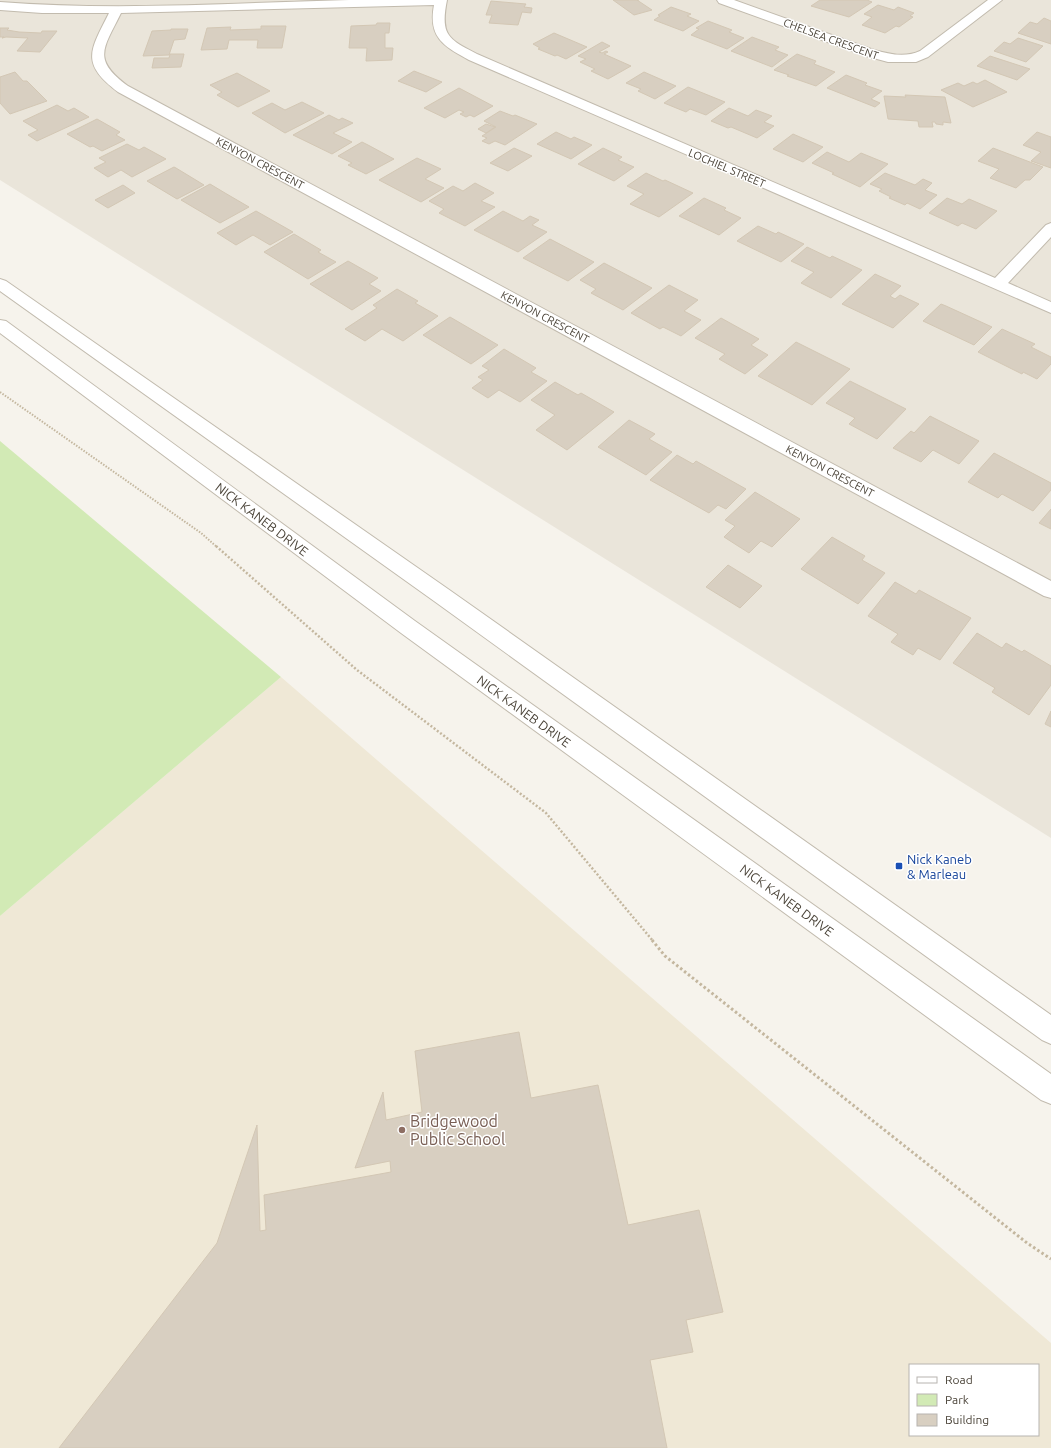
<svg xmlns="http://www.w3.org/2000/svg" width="1051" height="1448" font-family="Ubuntu,sans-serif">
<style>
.residential{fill:#eae5da}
.education{fill:#efe8d6;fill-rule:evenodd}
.green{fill:#d2eab5}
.building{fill:#d8cfc1;stroke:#d3c7b4}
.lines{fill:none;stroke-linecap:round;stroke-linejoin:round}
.minor-casing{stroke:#c2bbae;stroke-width:2}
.tertiary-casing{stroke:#c2bbae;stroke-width:2}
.path-far2{stroke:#c4b79f;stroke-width:2;stroke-dasharray:1.5 1.5;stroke-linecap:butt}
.path-far1{stroke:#c4b79f;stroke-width:2.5;stroke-dasharray:2 2;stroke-linecap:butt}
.path{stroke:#c4b79f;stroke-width:3;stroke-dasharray:2.5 2.5;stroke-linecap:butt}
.minor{fill:#fff;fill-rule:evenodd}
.tertiary{fill:#fff;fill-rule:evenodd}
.transit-dot{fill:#1a4fb4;stroke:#fff;stroke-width:1.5}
.education-dot{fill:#8d6e63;stroke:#fff;stroke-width:1.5}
.labels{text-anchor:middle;stroke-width:3;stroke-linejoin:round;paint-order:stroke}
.far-street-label{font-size:11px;fill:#4b4439;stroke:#fff}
.street-label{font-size:13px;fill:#4b4439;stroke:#fff}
.transit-label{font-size:13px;fill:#164399;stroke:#fff;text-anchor:start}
.near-education-label{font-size:16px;fill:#785e54;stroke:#fff;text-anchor:start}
</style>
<rect width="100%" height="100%" fill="#f6f3ec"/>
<path class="residential" d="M0 0H1051V838L0 180Z"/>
<path class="education" d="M281 677 1051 1343V1448H0V916ZM910 1365H1038V1435H910Z"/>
<path class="green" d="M0 441 281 677 0 916Z"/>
<path class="building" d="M613 0H639H637L652 10 634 15Z
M820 0H867L872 2 849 17 811 6Z
M491 1 526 4 524 7 532 8 531 13 522 12 518 25 489 23 492 15H486Z
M878 5 894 10 898 7 914 13 910 16 913 17 899 27 896 26 885 33 862 25 872 17 864 14Z
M671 7 691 14 687 16 699 21 683 31 654 20 660 16 658 15Z
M1044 18 1051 21V44L1018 33 1030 22 1037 24Z
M708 21 732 30 729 32 744 38 727 49 691 35 699 29 696 28Z
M377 23H390L389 33H385V48H393L392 60 366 61 367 48H349L351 26 376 25Z
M261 26H286L282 48H257L258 40H229L227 49 201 50 207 28 231 27 230 30 261 29Z
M0 28H9L7 30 19 32 41 33 42 31H57L40 52 17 51 28 38 6 37 2 38 4 37H0Z
M171 29H188L185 39 174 40 169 55 143 56 152 31 171 30Z
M554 33 587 47 566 59 557 55 555 56 538 49 540 48 533 44Z
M752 37 779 47 775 50 788 55 772 67 731 51Z
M1018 38 1043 46 1026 62 994 51 1004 42 1010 44Z
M602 42 610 46 599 52 602 53 606 51 608 52 604 54 631 66 608 79 591 71 595 69 580 62 586 59 578 56Z
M170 54H184L181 67 152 68 154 58H169Z
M797 54 816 61 814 64 835 72 816 86 787 76 789 75 774 70Z
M990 56 1030 69 1017 80 977 66Z
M414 71 442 82 426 92 398 81Z
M15 72 23 81H27L47 101 10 114 0 103V77Z
M644 72 676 86 655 99 638 91 641 89 626 83Z
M237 73 270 91 238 107 217 95 222 92 210 85Z
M846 75 867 83 865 85 882 91 871 99 880 103 875 107 827 88Z
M985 80 1007 92 973 107 941 90 958 83 964 86 973 82 977 84Z
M688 87 725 102 706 115 690 109 686 112 664 103Z
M459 88 493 106 474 117 470 115 466 117 460 114 464 112 459 110 445 118 424 108Z
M905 95 945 97 951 123 943 122V125L936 124 935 122H932L933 127H919L918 121 888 119 884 96 906 97Z
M302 102 324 113 285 133 252 113 272 103 285 110Z
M57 105 68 111 74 108 89 117 37 141 28 135 38 130 23 121Z
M729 108 748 116 756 110 772 116 764 122 774 126 757 138 731 127 728 128 711 121Z
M500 111 513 116 515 115 537 124 505 145 495 141 489 144 482 141 487 138 482 136 496 127 484 121Z
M329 115 339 120 342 118 353 123 333 133 352 142 332 154 293 135Z
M97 119 120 132 116 135 125 140 102 151 93 146 90 147 67 134Z
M486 124 495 127 486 133 478 129Z
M556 132 571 139 574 137 592 145 571 159 537 144Z
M1037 132 1051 137V168L1031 161 1041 152 1023 145Z
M793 134 823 147 803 162 773 149Z
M362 142 368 145 394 159 366 174 348 165 352 163 338 156Z
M127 144 139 150 144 147 166 159 132 177 121 170 108 177 94 168 106 162 99 158Z
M514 148 532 156 508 171 490 163Z
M603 148 622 157 618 160 634 167 614 181 578 164Z
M993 148 1043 167 1030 180H1025L1016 188 990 178 999 169 978 161Z
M827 152 849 162 861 153 888 164 860 187 832 174 834 173 812 163Z
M417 158 441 169 425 179 444 188 421 202 379 180Z
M174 167 176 168 204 185 177 199 147 181Z
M646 173 663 181 665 180 693 193 659 217 630 204 644 194 627 186Z
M885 173 915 185 923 179 932 183 925 190 937 195 920 209 907 203 905 205 889 198 891 197 879 191 882 189 870 184Z
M475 183 494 193 481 201 495 207 465 226 439 213 444 209 429 201 453 186 463 191Z
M210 184 225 193 249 207 220 223 181 200Z
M123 185 135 193 108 208 95 200Z
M704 198 726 208 724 210 741 218 719 235 679 216Z
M947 198 962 204 969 199 997 211 976 229 962 223 958 226 929 213Z
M256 211 293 232 270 245 253 235 236 245 217 233Z
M503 211 523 221 530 216 539 220 532 225 547 232 518 252 474 230Z
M758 226 776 234 778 232 804 244 781 262 737 241Z
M294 234 321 250 318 252 336 262 308 279 264 252Z
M550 239 594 262 568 281 523 258Z
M807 247 830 258 832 256 862 270 831 298 801 283 814 272 791 261Z
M348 261 378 278 369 284 381 291 352 310 310 284Z
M604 263 652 288 623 310 591 293 596 289 580 280Z
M875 274 901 286 890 296 895 299 900 295 919 304 893 328 842 304Z
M669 285 698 300 684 311 701 320 681 336 663 327 660 329 631 313Z
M397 289 418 301 415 303 438 316 403 341 382 329 365 341 345 329 377 308 373 305Z
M941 304 946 306 992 327 974 345 923 321Z
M450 317 498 345 471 364 423 335Z
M721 318 759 339 751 345 768 355 745 374 719 359 725 354 695 338Z
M1002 329 1035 344 1031 347 1051 357V364L1037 379 1023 372 1022 374 978 352Z
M796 342 850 369 812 405 758 376Z
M504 349 536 368 531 372 547 381 520 402 499 390 488 398 472 388 483 380 478 377 489 370 482 366Z
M850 381 906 409 877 439 849 424 855 418 826 403Z
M555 382 578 395 581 393 614 412 567 450 536 430 555 415 531 400Z
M930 416 979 441 959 464 933 450 921 462 893 448 911 431 914 433Z
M629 420 655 434 649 439 672 452 646 475 598 447Z
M994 453 1051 483V490L1033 511 1002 494 998 498 968 482Z
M677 455 693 464 696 461 746 489 726 509 718 505 709 513 650 480Z
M755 492 800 519 772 547 761 541 749 553 724 537 735 526 725 520Z
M1051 509V529L1039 523Z
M832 537 865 556 862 560 885 573 858 604 801 569Z
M728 565 762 586 740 608 706 587Z
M895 582 916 594 919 590 971 618 940 660 918 648 913 655 891 642 898 634 868 616Z
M977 633 1002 648 1006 643 1022 652 1024 650 1051 666V685L1029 715 992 692 995 688 953 663Z
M1051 711V727L1045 724Z
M519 1032 531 1098 598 1085 628 1225 699 1210 723 1312 686 1320 693 1352 650 1360 667 1448H59L217 1243 257 1125 260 1231 266 1230 264 1195 391 1172 390 1161 355 1168 383 1092 386 1120 422 1112 415 1051Z"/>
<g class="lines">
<g class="minor-casing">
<path id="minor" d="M349 0H447C440 35 448 39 477 54L995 278 1046 225 1051 223V237L1008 283 1051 302V313L469 60C443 46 428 37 434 5L121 13C104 48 91 59 128 86L1051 581V598L1044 596 118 92C80 63 90 51 109 13H42L0 10V2C116 11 233 3 349 0Z
M717 0H734L874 50C889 54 905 58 920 51L988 0H1002L928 57 916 62H888L866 56 719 3Z"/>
</g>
<g class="tertiary-casing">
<path id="tertiary" d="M0 279 6 281 448 589 1051 1015V1044L1042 1040 434 601 0 291Z
M0 320 6 321 415 621 1051 1074V1104L1041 1100 401 633 0 333Z"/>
</g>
<path class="path-far2" d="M0 392 201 533 217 547"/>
<path class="path-far1" d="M216 546 357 670 546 813 653 941"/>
<path class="path" d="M652 940 665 956 1027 1243 1051 1259"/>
<use href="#minor" class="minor"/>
<use href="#tertiary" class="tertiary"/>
</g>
<rect class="transit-dot" x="895" y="862" width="8" height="8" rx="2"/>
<circle class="education-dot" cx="402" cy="1130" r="4"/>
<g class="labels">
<g class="far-street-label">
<text transform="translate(831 39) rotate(20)" y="4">CHELSEA CRESCENT</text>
<text transform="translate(260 163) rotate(28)" y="4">KENYON CRESCENT</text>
<text transform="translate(727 168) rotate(23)" y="4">LOCHIEL STREET</text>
<text transform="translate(545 317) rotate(28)" y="4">KENYON CRESCENT</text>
<text transform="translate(830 471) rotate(28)" y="4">KENYON CRESCENT</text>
</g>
<g class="street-label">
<text transform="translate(262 519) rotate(37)" y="5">NICK KANEB DRIVE</text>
<text transform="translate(524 711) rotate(36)" y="5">NICK KANEB DRIVE</text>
<text transform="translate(787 900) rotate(36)" y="5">NICK KANEB DRIVE</text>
</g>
<g class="transit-label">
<text x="907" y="864">Nick Kaneb<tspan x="907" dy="15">&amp; Marleau</tspan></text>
</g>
<g class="near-education-label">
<text x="410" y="1127">Bridgewood<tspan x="410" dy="18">Public School</tspan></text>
</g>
</g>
<rect x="909" y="1364" width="130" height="72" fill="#ffffff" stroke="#b7b4b0"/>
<rect x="917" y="1377" width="20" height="6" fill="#ffffff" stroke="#b7b4b0"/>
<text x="945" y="1384" font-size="12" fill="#4b4439">Road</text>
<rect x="917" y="1394" width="20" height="12" fill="#d2eab5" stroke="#b7b4b0"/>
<text x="945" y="1404" font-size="12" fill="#4b4439">Park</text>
<rect x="917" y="1414" width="20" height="12" fill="#d8cfc1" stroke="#b7b4b0"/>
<text x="945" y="1424" font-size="12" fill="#4b4439">Building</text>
</svg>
